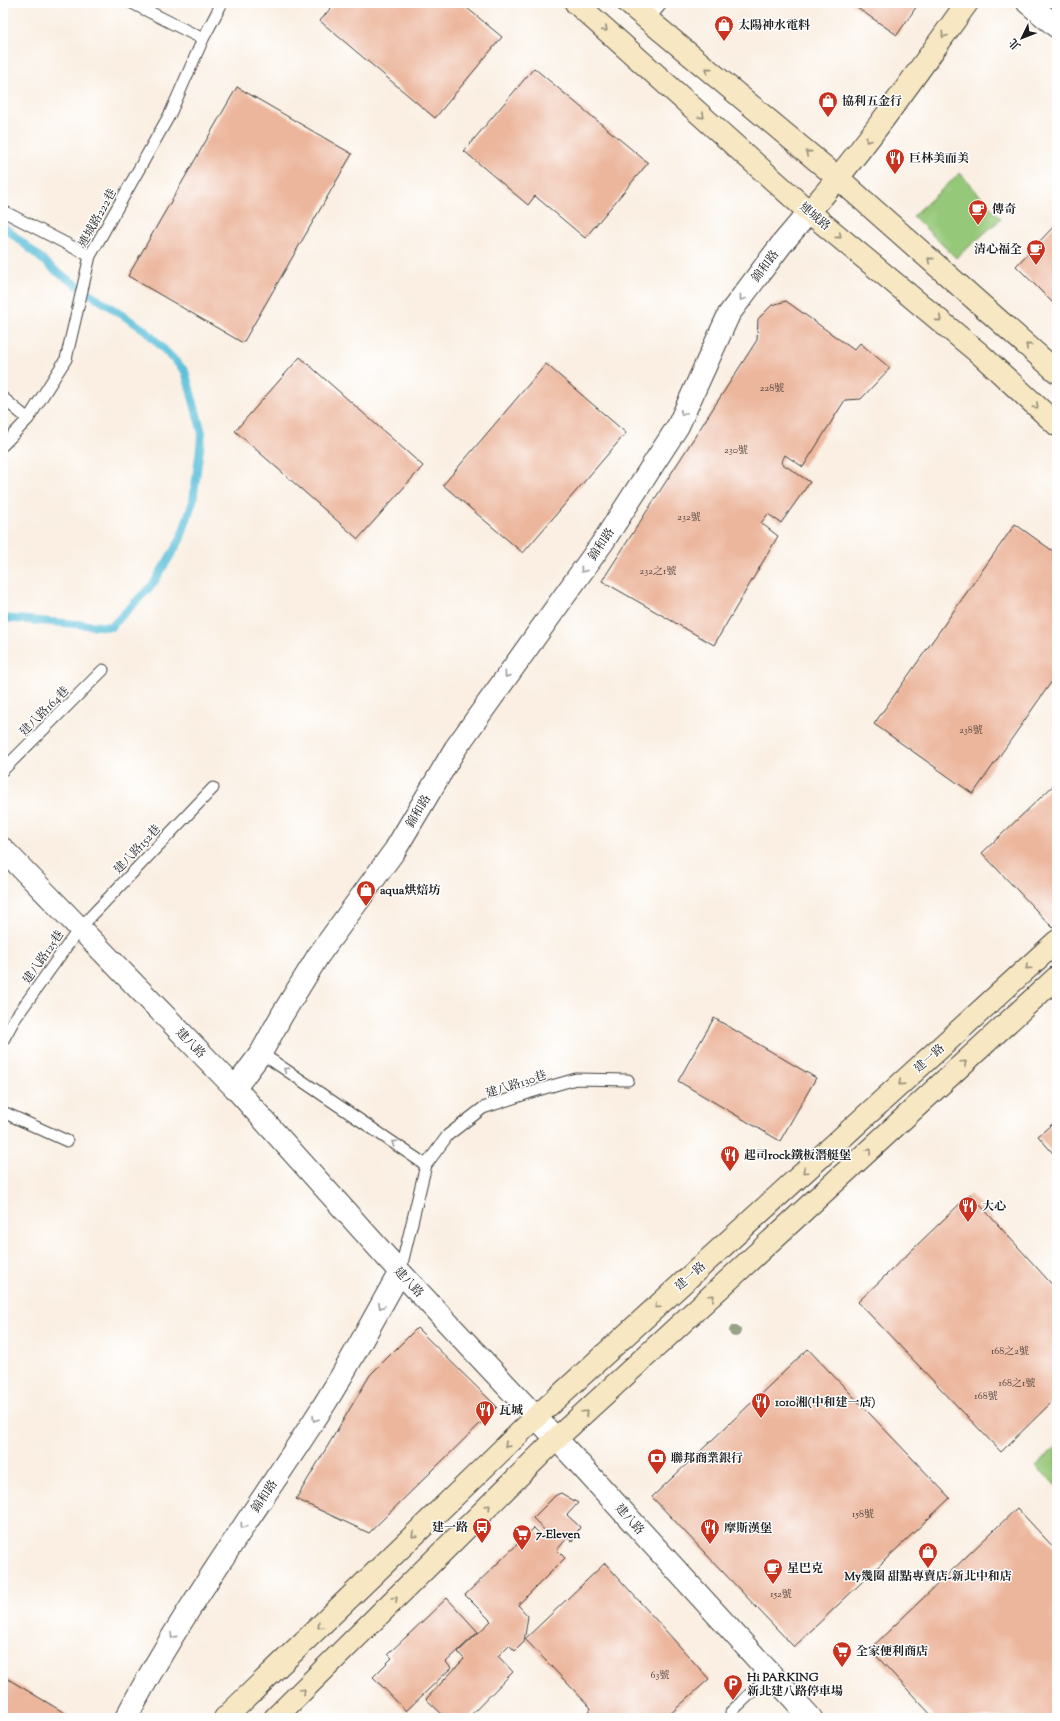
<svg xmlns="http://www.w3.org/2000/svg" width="1060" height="1721" font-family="'Sorts Mill Goudy','Noto Serif TC',serif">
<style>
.green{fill:#95c878;stroke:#58724a}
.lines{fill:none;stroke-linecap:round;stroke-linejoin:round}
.stream{stroke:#5bbfd9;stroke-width:8}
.building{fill:#ecb69c}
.lane-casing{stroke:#3d3c3a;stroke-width:13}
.street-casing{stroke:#3d3c3a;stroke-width:24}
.secondary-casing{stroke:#3d3c3a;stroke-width:24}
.lane{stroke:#fff;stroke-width:11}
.street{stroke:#fff;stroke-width:22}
.secondary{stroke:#f7e8c3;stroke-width:22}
.tree{fill:#9aa189}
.oneway{stroke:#948c78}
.oneway2{stroke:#999}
.labels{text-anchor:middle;stroke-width:3;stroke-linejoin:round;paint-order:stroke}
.number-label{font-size:10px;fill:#50423c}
.poi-label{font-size:12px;font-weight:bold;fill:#1c1c1c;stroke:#fff;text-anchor:start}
.street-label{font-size:12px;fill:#1c1c1c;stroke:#fff}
</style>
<rect width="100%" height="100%" fill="#fff"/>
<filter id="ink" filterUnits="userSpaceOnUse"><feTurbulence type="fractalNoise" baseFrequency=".025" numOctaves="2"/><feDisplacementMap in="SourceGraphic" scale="8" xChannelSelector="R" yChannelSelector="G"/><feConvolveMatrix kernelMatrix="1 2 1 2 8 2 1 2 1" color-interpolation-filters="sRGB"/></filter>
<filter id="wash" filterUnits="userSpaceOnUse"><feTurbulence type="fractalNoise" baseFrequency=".012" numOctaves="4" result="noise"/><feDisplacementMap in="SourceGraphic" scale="16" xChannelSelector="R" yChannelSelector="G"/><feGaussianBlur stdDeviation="0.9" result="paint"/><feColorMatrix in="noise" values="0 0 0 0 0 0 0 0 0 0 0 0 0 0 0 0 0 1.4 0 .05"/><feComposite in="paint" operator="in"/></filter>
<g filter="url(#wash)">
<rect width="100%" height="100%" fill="#faefe2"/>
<path class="green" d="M960 173 1001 219 956 258 913 216Z
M1057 1446V1487L1036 1466Z"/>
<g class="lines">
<path class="stream" d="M3 226 57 272 145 330 185 371 202 433 193 501 180 540 153 584 111 627 3 618"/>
</g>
<g id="blocks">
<path class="building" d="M335 3H461L502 37 435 118 320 21Z
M850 3H919L897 35Z
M534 68 648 163 585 238 535 196 528 205 464 151Z
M237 87 352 154 243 343 128 276Z
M1057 223V307L1016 266Z
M786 301 854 350 860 343 890 368 861 399 845 400 803 467 785 455 781 463 810 482 781 523 768 514 761 523 778 536 714 645 602 581 757 340 758 319 772 305Z
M300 357 423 466 358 539 235 431Z
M546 364 626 433 523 553 443 485Z
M1015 524 1057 554V674L973 794 874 724Z
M1057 782V925L1053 928 982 853Z
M714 1018 816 1078 780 1141 678 1081Z
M1057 1120V1158L1038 1136Z
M970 1194 1057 1290V1397L1001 1452 858 1302Z
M417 1328 497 1407 369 1533 296 1499 370 1375Z
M808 1349 950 1498 794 1647 652 1497Z
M561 1493 578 1503 567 1515 580 1527 572 1542 568 1537 557 1550 565 1558 518 1605 528 1616 524 1642 515 1651 509 1645 498 1656 513 1672 468 1718H446L426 1699 464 1659 458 1652 491 1621 465 1595 534 1528 544 1538 548 1534 533 1518 556 1495Z
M1017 1508 1057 1551V1718H934L870 1649Z
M605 1563 709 1679 669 1715 668 1718H586L591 1708 525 1639Z
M447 1598 478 1632 446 1662 451 1668 406 1711 373 1677 392 1658 388 1654Z
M3 1676 73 1718H3Z"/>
</g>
</g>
<g filter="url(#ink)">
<use href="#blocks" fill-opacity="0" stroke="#3d3c3a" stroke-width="1"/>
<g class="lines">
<g class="lane-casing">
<path id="lane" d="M132 3 203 39
M648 20 662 3
M3 211 90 256
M3 398 28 419
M3 445 28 419 66 359 90 256 170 114 203 39 222 3
M3 770 103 670
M3 1040 14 1020 79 929 213 788
M261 1053 426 1165
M3 1112 67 1141
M400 1272 426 1165 448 1135 483 1108 531 1092 576 1079 628 1080
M731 1712 771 1674"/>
</g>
<g class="street-casing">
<path id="street" d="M1028 3 1057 27
M3 849 235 1088 400 1272 576 1460 811 1718
M235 1088 261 1053 282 1015 318 956 395 850 455 749 603 542 678 426 729 314 781 245 809 212
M126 1718C181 1613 251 1518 315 1419 346 1372 372 1321 400 1272"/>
</g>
<g class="secondary-casing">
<path id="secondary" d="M576 3 809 212 980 354 1057 425
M628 3 838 178 1057 372
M809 212C867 146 916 74 967 3
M225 1718 535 1418 1057 941
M275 1718 556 1439 1057 977"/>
</g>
<use href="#lane" class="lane"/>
<use href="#street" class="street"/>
<use href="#secondary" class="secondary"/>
</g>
<circle class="tree" cx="735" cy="1331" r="6"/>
<defs><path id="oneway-chevron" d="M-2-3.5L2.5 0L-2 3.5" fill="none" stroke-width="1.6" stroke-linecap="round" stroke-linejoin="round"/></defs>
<g class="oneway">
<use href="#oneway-chevron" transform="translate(605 29) rotate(42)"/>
<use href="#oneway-chevron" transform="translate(944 35) rotate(126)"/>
<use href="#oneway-chevron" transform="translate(708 70) rotate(-140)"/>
<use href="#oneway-chevron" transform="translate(702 116) rotate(42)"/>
<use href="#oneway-chevron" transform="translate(868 140) rotate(128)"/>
<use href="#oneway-chevron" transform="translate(808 153) rotate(-140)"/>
<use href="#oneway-chevron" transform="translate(839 236) rotate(40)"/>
<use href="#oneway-chevron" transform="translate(930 260) rotate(-139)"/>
<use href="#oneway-chevron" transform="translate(939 319) rotate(40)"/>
<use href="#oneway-chevron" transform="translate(1028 346) rotate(-139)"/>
<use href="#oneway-chevron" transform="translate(1036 406) rotate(43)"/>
<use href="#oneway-chevron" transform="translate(1028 967) rotate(138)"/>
<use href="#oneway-chevron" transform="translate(964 1063) rotate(-43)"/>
<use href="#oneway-chevron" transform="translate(901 1083) rotate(138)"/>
<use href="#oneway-chevron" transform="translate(869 1151) rotate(-43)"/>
<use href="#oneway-chevron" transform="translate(805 1171) rotate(138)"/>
<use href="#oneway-chevron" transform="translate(712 1297) rotate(-43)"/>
<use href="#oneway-chevron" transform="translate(657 1306) rotate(138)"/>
<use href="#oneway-chevron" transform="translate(585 1413) rotate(-43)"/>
<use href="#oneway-chevron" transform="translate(507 1445) rotate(136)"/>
<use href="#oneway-chevron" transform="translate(488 1507) rotate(-45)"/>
<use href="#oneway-chevron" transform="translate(414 1535) rotate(136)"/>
<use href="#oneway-chevron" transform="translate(395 1599) rotate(-45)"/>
<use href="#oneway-chevron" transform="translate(320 1626) rotate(136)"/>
<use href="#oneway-chevron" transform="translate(303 1691) rotate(-45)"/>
</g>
<g class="oneway2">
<use href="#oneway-chevron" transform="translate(742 298) rotate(127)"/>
<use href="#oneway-chevron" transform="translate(683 413) rotate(115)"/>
<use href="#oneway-chevron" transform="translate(583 570) rotate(126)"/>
<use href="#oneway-chevron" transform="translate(507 675) rotate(125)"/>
<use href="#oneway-chevron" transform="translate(286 1070) rotate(-146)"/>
<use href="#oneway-chevron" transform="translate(394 1143) rotate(-146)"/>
<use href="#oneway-chevron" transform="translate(381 1306) rotate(120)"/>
<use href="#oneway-chevron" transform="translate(315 1419) rotate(122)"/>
<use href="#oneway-chevron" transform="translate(243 1526) rotate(124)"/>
<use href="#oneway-chevron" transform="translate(173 1636) rotate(122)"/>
</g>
</g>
<defs>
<g id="shop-pin" transform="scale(1)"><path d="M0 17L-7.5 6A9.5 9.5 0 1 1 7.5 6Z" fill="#c8321e" stroke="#fff"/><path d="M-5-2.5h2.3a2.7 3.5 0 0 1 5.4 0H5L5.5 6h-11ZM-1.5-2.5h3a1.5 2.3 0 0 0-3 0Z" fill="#fff"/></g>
<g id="restaurant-pin" transform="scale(1)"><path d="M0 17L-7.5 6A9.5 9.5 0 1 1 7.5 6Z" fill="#c8321e" stroke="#fff"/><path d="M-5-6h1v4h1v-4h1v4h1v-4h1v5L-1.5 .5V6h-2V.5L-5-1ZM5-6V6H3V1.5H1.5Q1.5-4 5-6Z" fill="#fff"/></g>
<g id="cafe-pin" transform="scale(1)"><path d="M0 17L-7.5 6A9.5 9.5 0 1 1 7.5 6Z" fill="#c8321e" stroke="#fff"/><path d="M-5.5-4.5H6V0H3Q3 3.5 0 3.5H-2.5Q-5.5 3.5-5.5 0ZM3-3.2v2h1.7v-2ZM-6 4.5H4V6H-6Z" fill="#fff"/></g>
<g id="bank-pin" transform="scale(1)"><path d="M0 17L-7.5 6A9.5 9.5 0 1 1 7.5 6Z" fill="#c8321e" stroke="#fff"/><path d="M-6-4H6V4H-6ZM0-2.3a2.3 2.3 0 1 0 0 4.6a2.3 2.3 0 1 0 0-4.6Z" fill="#fff"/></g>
<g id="bus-pin" transform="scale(1)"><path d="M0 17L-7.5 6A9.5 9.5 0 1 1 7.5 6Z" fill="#c8321e" stroke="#fff"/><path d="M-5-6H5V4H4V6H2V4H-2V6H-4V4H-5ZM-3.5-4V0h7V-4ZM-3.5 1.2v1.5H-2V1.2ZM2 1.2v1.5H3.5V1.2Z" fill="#fff"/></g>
<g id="supermarket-pin" transform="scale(1)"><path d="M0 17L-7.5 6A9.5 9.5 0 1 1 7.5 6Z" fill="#c8321e" stroke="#fff"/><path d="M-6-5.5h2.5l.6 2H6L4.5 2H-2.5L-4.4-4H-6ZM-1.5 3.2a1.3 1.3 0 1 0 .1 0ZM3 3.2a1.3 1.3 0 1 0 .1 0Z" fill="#fff"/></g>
<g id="parking-pin" transform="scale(1)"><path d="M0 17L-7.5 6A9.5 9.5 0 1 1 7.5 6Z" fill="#c8321e" stroke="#fff"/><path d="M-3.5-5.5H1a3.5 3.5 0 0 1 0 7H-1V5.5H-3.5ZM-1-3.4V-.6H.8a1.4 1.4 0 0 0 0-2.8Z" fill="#fff"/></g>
</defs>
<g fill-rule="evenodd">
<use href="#shop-pin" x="724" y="25"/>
<use href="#shop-pin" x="828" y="101"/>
<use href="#restaurant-pin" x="895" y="158"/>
<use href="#cafe-pin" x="978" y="209"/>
<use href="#cafe-pin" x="1036" y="249"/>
<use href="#shop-pin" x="366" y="890"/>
<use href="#restaurant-pin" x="730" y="1155"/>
<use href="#restaurant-pin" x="968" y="1206"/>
<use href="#restaurant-pin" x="761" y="1402"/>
<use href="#restaurant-pin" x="485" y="1410"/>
<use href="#bank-pin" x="657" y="1458"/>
<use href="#bus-pin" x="482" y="1527"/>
<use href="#restaurant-pin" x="710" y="1528"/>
<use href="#supermarket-pin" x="522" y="1534"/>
<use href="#shop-pin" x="928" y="1552"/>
<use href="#cafe-pin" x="773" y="1568"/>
<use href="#supermarket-pin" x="842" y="1651"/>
<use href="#parking-pin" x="733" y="1684"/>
</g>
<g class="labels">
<g class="number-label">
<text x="772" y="391">228號</text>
<text x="736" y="453">230號</text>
<text x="689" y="520">232號</text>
<text x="658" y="574">232之1號</text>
<text x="971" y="733">238號</text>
<text x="1010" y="1354">168之2號</text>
<text x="1017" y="1386">168之1號</text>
<text x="986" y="1399">168號</text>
<text x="863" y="1517">158號</text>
<text x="781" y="1597">152號</text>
<text x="660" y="1678">63號</text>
</g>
<g class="poi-label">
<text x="738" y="29">太陽神水電料</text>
<text x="842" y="105">協利五金行</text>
<text x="909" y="162">巨林美而美</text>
<text x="992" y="213">傳奇</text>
<text x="1022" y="253" text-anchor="end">清心福全</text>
<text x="380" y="894">aqua烘焙坊</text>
<text x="744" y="1159">起司rock鐵板潛艇堡</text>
<text x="982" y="1210">大心</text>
<text x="775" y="1406">1010湘(中和建一店)</text>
<text x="499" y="1414">瓦城</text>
<text x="671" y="1462">聯邦商業銀行</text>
<text x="468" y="1531" text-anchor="end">建一路</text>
<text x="724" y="1532">摩斯漢堡</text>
<text x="536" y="1538">7-Eleven</text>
<text x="787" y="1572">星巴克</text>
<text x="928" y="1580" text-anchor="middle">My幾圈 甜點專賣店-新北中和店</text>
<text x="856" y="1655">全家便利商店</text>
<text x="747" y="1681">Hi PARKING<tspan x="747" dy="14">新北建八路停車場</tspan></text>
</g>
<g class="street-label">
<text transform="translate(815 216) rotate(40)" y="4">連城路</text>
<text transform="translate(97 218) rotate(-61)" y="4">連城路222巷</text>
<text transform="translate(765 266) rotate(-53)" y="4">錦和路</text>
<text transform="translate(601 544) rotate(-56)" y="4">錦和路</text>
<text transform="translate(44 711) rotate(-45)" y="4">建八路164巷</text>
<text transform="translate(418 811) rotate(-59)" y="4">錦和路</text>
<text transform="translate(137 849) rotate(-47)" y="4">建八路152巷</text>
<text transform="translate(43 957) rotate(-55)" y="4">建八路125巷</text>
<text transform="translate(191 1043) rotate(46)" y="4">建八路</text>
<text transform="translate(929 1058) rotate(-42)" y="4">建一路</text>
<text transform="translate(516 1084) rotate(-18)" y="4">建八路130巷</text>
<text transform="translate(690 1276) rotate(-42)" y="4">建一路</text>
<text transform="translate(409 1282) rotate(47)" y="4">建八路</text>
<text transform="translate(264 1496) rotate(-56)" y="4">錦和路</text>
<text transform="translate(630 1519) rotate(48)" y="4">建八路</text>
</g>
</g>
<rect width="1060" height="1721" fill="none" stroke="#fff" stroke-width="16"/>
<g transform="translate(1022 38) rotate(227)" stroke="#ffffff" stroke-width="3" paint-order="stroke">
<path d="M0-3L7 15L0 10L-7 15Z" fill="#1c1c1c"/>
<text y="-6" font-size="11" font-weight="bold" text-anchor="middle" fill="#1c1c1c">北</text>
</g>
</svg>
